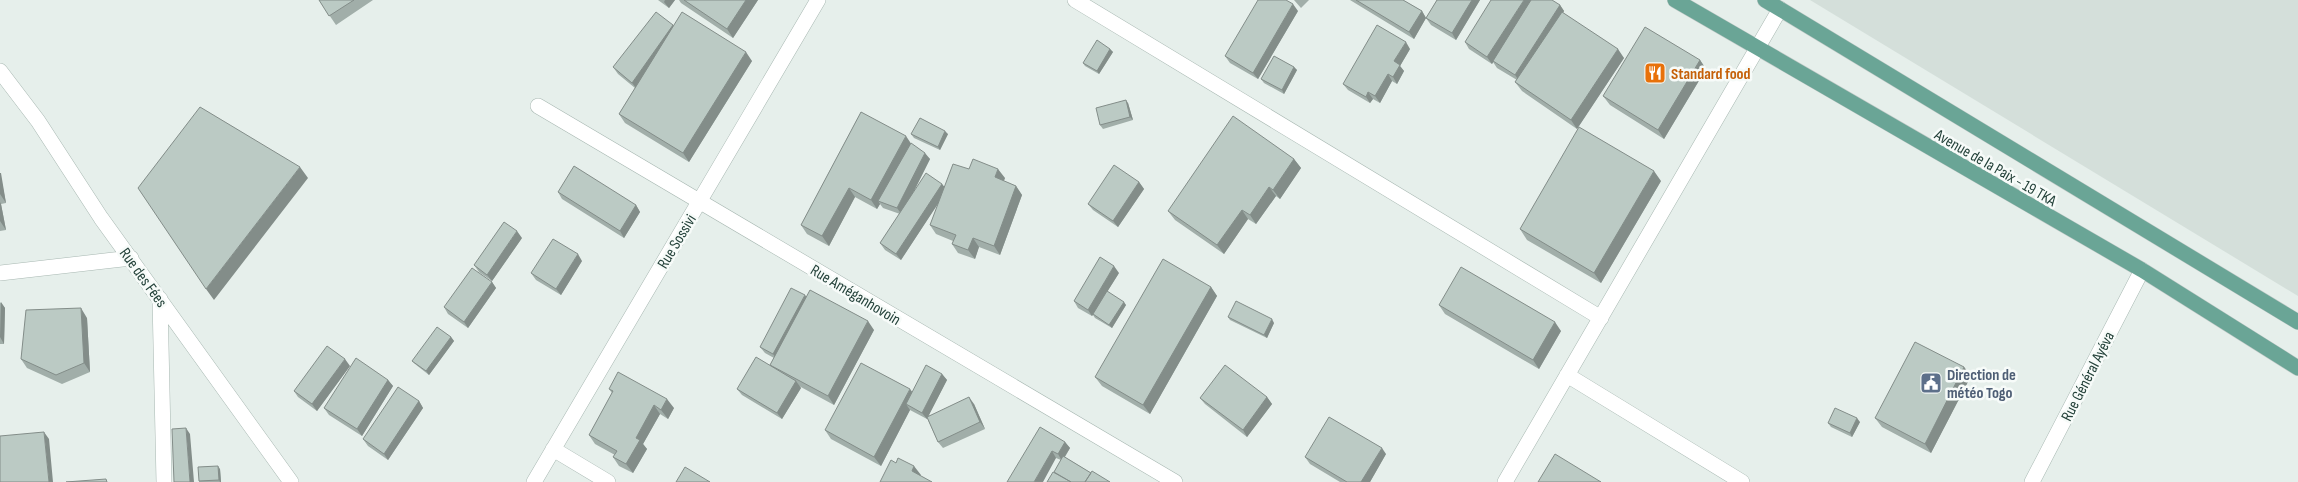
<svg xmlns="http://www.w3.org/2000/svg" width="2298" height="482" font-family="'Sofia Sans Condensed',sans-serif">
<style>
.built{fill:#d4dfda}
.lines{fill:none;stroke-linecap:round;stroke-linejoin:round}
.minor-casing{stroke:#a8b8b2;stroke-width:16}
.major-casing{stroke:#c2cac8;stroke-width:16}
.minor{stroke:#fff;stroke-width:15}
.major{stroke:#6aa596;stroke-width:15}
.wall{fill:#a1aea9}
.shaded-wall{fill:#838d89}
.building{fill:#bbcac4;stroke:#838d89}
.labels{text-anchor:middle;stroke-width:5;stroke-linejoin:round;paint-order:stroke}
.food-label{font-size:16px;font-weight:bold;fill:#c56008;stroke:#f7fbf9;text-anchor:start}
.street-label{font-size:16px;fill:#24423a;stroke:#f7fbf9}
.service-label{font-size:16px;font-weight:bold;fill:#4e5e75;stroke:#f7fbf9;text-anchor:start}
</style>
<rect width="100%" height="100%" fill="#e6efeb"/>
<path class="built" d="M1810 0H2298V296Z"/>
<g class="lines">
<g class="minor-casing">
<path id="minor" d="M1075 0 1601 318
M0 71 38 121 101 218 291 482
M538 106 1175 482
M0 273 131 258
M160 299 164 482
M1567 375 1742 482
M553 449 608 482
M534 482 818 0
M1505 482 1780 9
M2032 482 2142 270"/>
</g>
<g class="major-casing">
<path id="major" d="M1675 0 2142 270 2298 368
M1765 0 2298 322"/>
</g>
<use href="#minor" class="minor"/>
<use href="#major" class="major"/>
</g>
<path class="wall" d="M319 0H373L336 25Z
M658 0H675L669 8Z
M679 0H758L733 38 681 3Z
M1294 0H1309L1301 8Z
M1350 0H1403L1422 11 1426 18 1414 39Z
M1437 0H1480L1456 40 1431 25 1426 18Z
M1560 5 1564 11 1563 13 1624 58 1577 129 1522 91 1515 82 1517 80 1497 68 1493 62 1492 64 1469 49 1465 42Z
M1298 11 1258 79 1230 63 1225 56Z
M673 25 752 61 689 162 625 123 619 114 635 88 618 74 613 67Z
M1110 49 1113 52 1099 74 1085 66 1083 63Z
M1410 49 1400 66 1404 71 1397 84 1392 81 1380 103 1373 99 1370 103 1348 90 1343 84Z
M1700 60 1706 69 1664 139 1610 105 1603 96Z
M1294 67 1297 70 1284 94 1264 83 1261 79Z
M1128 103 1133 120 1103 129 1100 125Z
M861 112 910 143 930 159 912 195 942 184 944 187 969 169 1005 178 1004 181 1016 186 1022 195 1000 255 979 247 975 259 958 253 952 244 953 241 936 234 930 225 939 202 901 260 885 250 880 243 900 214 883 208 880 204 877 209 855 197 829 246 807 234 801 225Z
M911 134H948L940 150 914 138Z
M1294 159 1301 168 1280 199 1276 196 1256 224 1248 219 1224 254 1175 220 1168 211Z
M0 173 6 203 1 204 6 230 0 231Z
M1661 181 1601 283 1527 240 1520 229Z
M1139 182 1144 189 1118 227 1093 210 1088 204Z
M558 192 636 205 640 212 624 238 562 199Z
M522 238 492 281 479 272 474 265Z
M582 261 561 295 536 280 531 273Z
M1119 273 1107 292 1126 305 1112 328 1095 318 1093 315 1092 316 1078 308 1074 301Z
M492 282 496 288 468 328 448 314 444 307Z
M1211 287 1217 296 1150 414 1102 386 1095 377Z
M806 297 874 330 834 405 799 386 801 388 782 419 742 395 737 389 772 367 770 365 774 358 765 353 760 347Z
M0 302 5 308 4 344H0Z
M1439 305 1561 331 1539 369 1445 314Z
M1228 317 1274 323 1267 338 1230 320Z
M87 318 90 372 62 384 27 368 21 359Z
M451 337 454 341 429 375 415 364 412 361Z
M350 366 317 411 298 397 294 391Z
M1964 367 1971 376 1931 453 1882 427 1875 418Z
M942 374 947 380 928 416 974 404 985 429 943 448 938 442 927 418V419L910 410 881 466 831 439 825 430 912 392Z
M388 380 393 386 362 436 329 415 324 408Z
M609 389 674 408 668 419 660 414 643 444 647 449 633 473 619 466 613 457 615 455 595 444 589 435 612 393Z
M1267 397 1272 404 1247 437 1205 404 1200 398Z
M419 401 423 408 388 460 368 446 363 439Z
M1860 422 1852 437 1831 427 1828 423Z
M1065 442 1070 448 1065 457 1091 473 1110 482 1054 472 1061 460 1056 458 1007 482Z
M1386 454 1370 482H1340L1310 464 1305 457Z
M220 469 221 482H199V481Z"/>
<path class="shaded-wall" d="M665 0H675L669 8 664 2Z
M746 0H758L733 38 727 29Z
M1472 0H1480L1456 40 1452 33Z
M1524 0H1532L1492 64 1487 57Z
M1293 4 1298 11 1258 79 1253 73Z
M1560 5 1564 11 1520 82 1515 75Z
M1422 11 1426 18 1414 39 1409 32Z
M673 25 677 31 637 89 632 83Z
M1406 42 1410 49 1400 66 1404 71 1397 84 1393 77 1394 61Z
M1110 49 1113 52 1099 74 1097 71Z
M1618 49 1624 58 1577 129 1571 120Z
M746 52 752 61 689 162 683 153Z
M1700 60 1706 69 1664 139 1658 130Z
M1294 67 1297 70 1284 94 1282 90Z
M1388 74 1392 81 1380 103 1375 96Z
M1368 92 1373 99 1370 103 1366 97Z
M1126 100 1128 103 1133 120 1130 117Z
M945 131 948 134 940 150 938 147Z
M906 136 912 145 878 201 880 204 877 209 871 200Z
M925 153 930 159 902 215 897 208Z
M1294 159 1301 168 1280 199 1273 190Z
M300 167 308 178 214 300 206 289Z
M998 169 1005 178 1001 186 995 177Z
M1654 171 1661 181 1601 283 1594 273Z
M0 173H1L6 203 0 194Z
M1139 182 1144 189 1118 227 1113 221Z
M942 184 947 190 901 260 896 254Z
M1016 186 1022 195 1000 255 994 246Z
M1269 187 1276 196 1256 224 1250 215Z
M849 188 855 197 829 246 822 236Z
M0 202 1 204 6 230 0 221Z
M636 205 640 212 624 238 620 231Z
M1242 210 1248 219 1224 254 1217 245Z
M517 231 522 238 492 281 487 275Z
M973 238 979 247 975 259 968 250Z
M578 254 582 261 561 295 556 289Z
M1114 266 1119 273 1092 316 1088 310Z
M492 282 496 288 468 328 464 322Z
M1211 287 1217 296 1150 414 1143 405Z
M805 295 810 302 778 361 773 354Z
M1 302 5 308 4 344 0 337Z
M1124 302 1126 305 1112 328 1109 325Z
M81 308 87 318 90 372 84 363Z
M1272 319 1274 323 1267 338 1264 335Z
M868 321 874 330 834 405 828 396Z
M1555 322 1561 331 1539 369 1533 360Z
M451 337 454 341 429 375 426 371Z
M345 359 350 366 317 411 312 404Z
M1964 367 1971 376 1931 453 1925 444Z
M942 374 947 380 927 419 922 413Z
M388 380 393 386 362 436 357 429Z
M796 381 801 388 782 419 777 413Z
M910 389 917 398 906 404 910 410 881 466 874 457Z
M969 397 974 404 985 429 980 422Z
M1267 397 1272 404 1247 437 1243 430Z
M667 399 674 408 668 419 661 410Z
M419 401 423 408 388 460 384 454Z
M654 405 660 414 643 444 647 449 633 473 626 464 636 438Z
M1857 418 1860 422 1852 437 1850 433Z
M186 428 190 434 194 482H190Z
M44 432 49 439 53 482H49Z
M1065 442 1070 448 1062 461 1058 454Z
M1382 448 1386 454 1370 482H1361Z
M1052 451 1056 458 1043 482H1034Z
M218 466 220 469 221 482H220L219 480Z
M914 466 921 475 918 480 912 471Z"/>
<path class="building" d="M319 0H354L329 16Z
M684 0H746L727 29Z
M1258 0H1286L1293 4 1253 73 1225 56Z
M1356 0H1403L1422 11 1409 32Z
M1437 0H1472L1452 33 1426 18Z
M1491 0H1524L1487 57 1465 42Z
M1531 0H1552L1560 5 1515 75 1493 61Z
M656 12 673 25 632 83 613 67Z
M682 12 746 52 683 153 619 114Z
M1562 12 1618 49 1571 120 1515 82Z
M1377 25 1406 42 1394 61 1400 65 1393 77 1388 74 1375 96 1368 92 1366 97 1343 84Z
M1645 27 1700 60 1658 130 1603 96Z
M1097 40 1110 49 1097 71 1083 63Z
M1274 56 1294 67 1282 90 1261 79Z
M1126 100 1130 117 1100 125 1096 108Z
M200 107 300 167 206 289 138 188Z
M861 112 906 136 871 200 849 188 822 236 801 225Z
M1233 116 1294 159 1273 190 1269 187 1250 215 1242 210 1217 245 1168 211Z
M920 118 945 131 938 147 911 134Z
M1579 127 1654 171 1594 273 1520 229Z
M911 143 925 153 897 208 878 201Z
M973 159 998 169 995 177 1016 186 994 246 973 238 968 250 952 244 956 235 930 225 953 164 969 169Z
M1114 165 1139 182 1113 221 1088 204Z
M574 166 636 205 620 231 558 192Z
M926 173 942 184 896 254 880 243Z
M504 222 517 231 487 275 474 265Z
M553 239 578 254 556 289 531 273Z
M1100 257 1114 266 1088 310 1074 301Z
M1163 259 1211 287 1143 405 1095 377Z
M1461 267 1555 322 1533 360 1439 305Z
M472 268 492 282 464 322 444 307Z
M791 288 805 295 773 354 760 347Z
M810 290 868 321 828 396 770 365Z
M1107 291 1124 302 1109 325 1093 314Z
M1236 301 1272 319 1264 335 1228 317Z
M81 308 84 363 56 375 21 359 26 310Z
M437 327 451 337 426 371 412 361Z
M1915 342 1964 367 1925 444 1875 418Z
M327 346 345 359 312 404 294 391Z
M756 357 796 381 777 413 737 389Z
M356 358 388 380 357 429 324 408Z
M861 363 910 389 874 457 825 430Z
M926 365 942 374 922 413 906 404Z
M1225 365 1267 397 1243 430 1200 398Z
M618 372 667 399 661 410 654 405 636 438 640 440 626 464 613 457 617 451 589 435 613 391 609 389Z
M398 387 419 401 384 454 363 439Z
M969 397 980 422 938 442 927 417Z
M1835 408 1857 418 1850 433 1828 423Z
M1329 417 1382 448 1361 482H1347L1305 457Z
M1040 427 1065 442 1058 454 1052 451 1034 482H1007Z
M186 428 190 482H174L172 429Z
M44 432 49 482H0V436Z
M1555 454 1601 482H1538Z
M1063 456 1091 473 1085 482H1071L1054 472Z
M898 458 914 466 912 471 932 482H880L891 460 896 463Z
M218 466 219 480 199 481 198 467Z
M685 467 710 482H676Z
M1092 471 1110 482H1085Z
M1053 472 1071 482H1047Z
M106 479 107 482H66Z"/>
<defs>
<g id="restaurant-square" transform="scale(1.125)"><rect x="-9" y="-9" width="18" height="18" rx="4" fill="#e8710a" stroke="#f7fbf9"/><path d="M-5-6h1v4h1v-4h1v4h1v-4h1v5L-1.5 .5V6h-2V.5L-5-1ZM5-6V6H3V1.5H1.5Q1.5-4 5-6Z" fill="#fff"/></g>
<g id="civic-square" transform="scale(1.125)"><rect x="-9" y="-9" width="18" height="18" rx="4" fill="#5c6f8a" stroke="#f7fbf9"/><path d="M-.6-6.5H3V-4.5H.6V-3L4-1V1h2V6H-6V1h2V-1L-.6-3ZM-1.2 2.5V6h2.4V2.5Z" fill="#fff"/></g>
</defs>
<g fill-rule="evenodd">
<use href="#restaurant-square" x="1655" y="73"/>
<use href="#civic-square" x="1931" y="383"/>
</g>
<g class="labels">
<g class="food-label">
<text x="1671" y="79">Standard food</text>
</g>
<g class="street-label">
<text transform="translate(1996 167) rotate(30)" y="6">Avenue de la Paix - 19 TKA</text>
<text transform="translate(676 241) rotate(-59)" y="6">Rue Sossivi</text>
<text transform="translate(144 277) rotate(54)" y="6">Rue des Fées</text>
<text transform="translate(856 294) rotate(31)" y="6">Rue Améganhovoin</text>
<text transform="translate(2087 376) rotate(-63)" y="6">Rue Général Ayéva</text>
</g>
<g class="service-label">
<text x="1947" y="380">Direction de<tspan x="1947" dy="18">météo Togo</tspan></text>
</g>
</g>
</svg>
